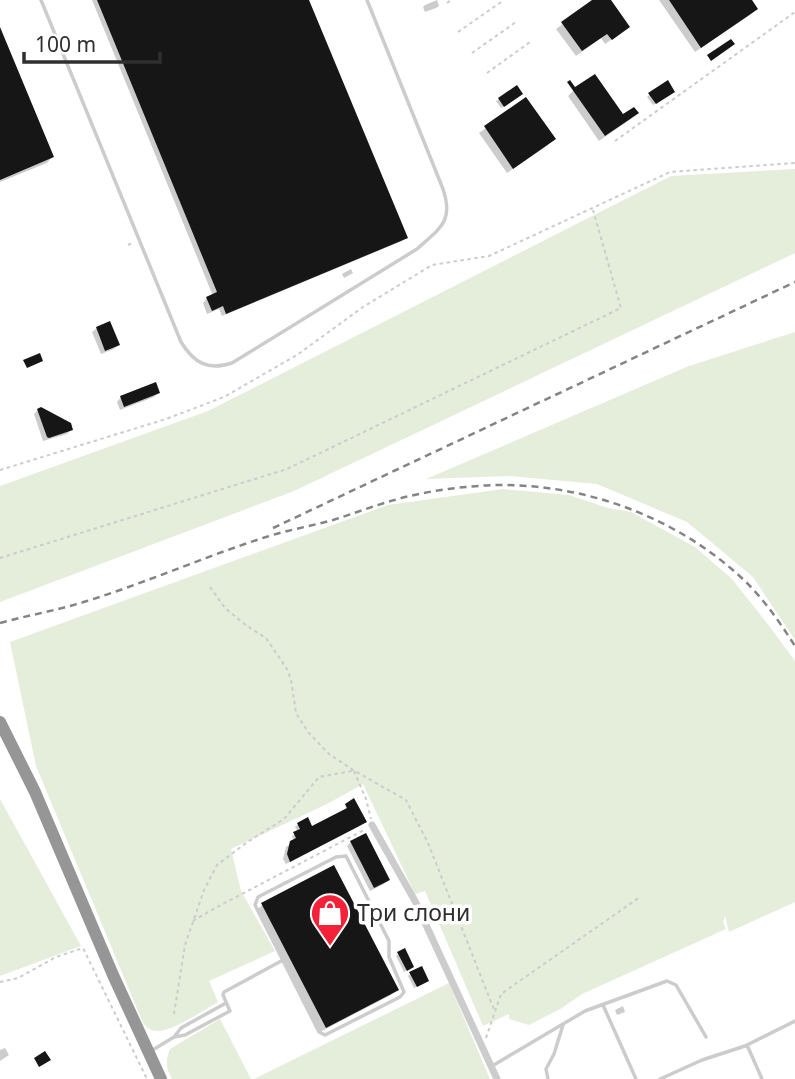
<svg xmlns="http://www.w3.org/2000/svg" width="795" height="1079" font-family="'Noto Sans',sans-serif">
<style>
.green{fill:#e5eddb}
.shadow{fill:#0003}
.building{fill:#161616}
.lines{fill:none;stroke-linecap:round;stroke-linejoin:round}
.path{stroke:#ccc;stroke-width:2;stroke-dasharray:3.5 3.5;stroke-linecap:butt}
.lane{stroke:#ccc;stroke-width:3.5}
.street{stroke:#ccc;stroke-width:7}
.highway{stroke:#969696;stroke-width:12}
.rail{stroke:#848484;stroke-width:2.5;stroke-dasharray:7 5;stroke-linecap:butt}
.labels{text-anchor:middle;stroke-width:7;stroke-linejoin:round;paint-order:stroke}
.poi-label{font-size:23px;fill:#2f2f2f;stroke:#fff;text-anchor:start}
</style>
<rect width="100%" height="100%" fill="#fff"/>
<path class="green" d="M795 169V253L294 491 0 602V486L208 411 671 176Z
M795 332V640L753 577 687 522 597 484 510 476 426 479 689 366Z
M503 489 569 495 608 508 631 512 695 547 732 579 770 627 795 661V902L729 932 725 916 723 922 726 929 582 994 562 1008 529 1025 509 1019V1014L483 1026 425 891 415 894 363 784 329 803 231 849 241 891 275 951 209 981 218 1002C206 1009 169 1033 157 1031 151 1031 147 1028 143 1023L36 766 10 642 388 505Z
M0 799 81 946 0 976Z
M449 983 490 1079H254Z
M220 1019 251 1079H172C166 1068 165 1061 170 1049Z"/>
<path class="shadow" d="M92 0H307L406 237 402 241 222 316 219 309 207 314 203 303 207 298 213 296Z
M437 0 439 6 436 8 425 12 423 7 425 5Z
M595 0H609L622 32 605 44 601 38 576 56 556 29Z
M659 0H750L756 9 750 15 695 52Z
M0 31 52 157 47 163 0 182Z
M574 90 622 117 636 113 631 119 599 141 568 96Z
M650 94H671L653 105 647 97Z
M519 97 501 108 496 101 499 99Z
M526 99 548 145 507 173 479 133Z
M351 269 353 273 344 278 342 274Z
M97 328 118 345 114 349 101 354 92 332Z
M158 393 154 397 120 410 117 402 121 397Z
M38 410 71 430 67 434 43 441 34 414Z
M354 801 364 822 360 826 286 864 283 859 286 847 294 841 292 836 298 832 295 827 298 824 307 819 311 828 347 810 345 806Z
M351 842 388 880 384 884 370 891 347 846Z
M262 905 397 989 391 995 320 1032 257 910Z
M398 954 409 969 404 972 396 956Z
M410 974 425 983 414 988 408 976Z
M623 1006 625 1012 617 1015 615 1010Z
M5 1048 9 1055 0 1061V1050Z"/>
<path class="building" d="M97 0H309L408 238 226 314 223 306 212 311 206 297 217 292Z
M592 0H611L630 27 612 40 607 34 582 51 561 22Z
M669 0H752L758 9 701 48Z
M0 27 54 157 0 180Z
M731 39 735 44 711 61 707 55Z
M595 74 623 114 634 107 639 113 605 136 567 82 570 80 575 87Z
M668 80 675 92 656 104 648 93Z
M517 85 523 94 504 107 498 98Z
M526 97 556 139 513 169 484 126Z
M110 321 120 345 105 351 96 327Z
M40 353 43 361 27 368 23 360Z
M156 382 160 393 124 407 120 396Z
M41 407 71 423 73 430 49 438 47 437 37 409Z
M354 798 367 822 290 862 287 854 290 841 296 838 293 832 300 829 297 823 308 817 312 826 347 808 345 804Z
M366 833 390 880 374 888 350 841Z
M334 865 399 990 326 1028 261 903Z
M405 948 414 967 407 971 397 952Z
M422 966 429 981 417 987 409 972Z
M45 1051 51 1060 39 1067 34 1058Z"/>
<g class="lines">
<path class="path" d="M447 3 451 0
M458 32 501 2
M472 53 516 22
M487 73 530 42
M615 141 795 12
M128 245 132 243
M0 470 166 419 224 397 297 355 363 307 432 265 489 256 670 172 795 163
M0 558 287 469 621 308 593 210
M210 587 225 608 247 626 266 638 287 669 291 680 296 713 308 732 329 754 353 770 406 800 428 843 495 1012
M354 771 366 799 371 819
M431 917 454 906
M193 921 217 907 364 830
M0 982 18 978 56 957 83 948 147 1079
M174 1014 185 945 204 890 217 865 246 843 284 819 319 777 352 771
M486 1038 501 994 640 897"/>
<path class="lane" d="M41 0 181 342C194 363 208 371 232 363L417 249C440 228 454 222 443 189L367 0
M346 856 389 941V957L404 992 400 997 325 1035 319 1032 255 905 258 897 336 857Z
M603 1005 636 1079
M174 1037 185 1035 230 1011 223 995 224 992 283 960
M747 1045 762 1079
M151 1051 174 1037 181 1028 226 1003
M492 1066 585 1011 667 981 676 985 706 1037
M548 1079 546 1069 554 1054 563 1025
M660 1079 702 1060 745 1046 795 1021"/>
<path class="street" d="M372 825 415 901 497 1079"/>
<path class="highway" d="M0 722 35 792 113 975 161 1079"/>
<path class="rail" d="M273 528 795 282
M0 623C29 615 59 610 87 601 148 582 206 556 266 537 288 530 311 526 333 520 355 513 376 505 398 499 420 493 443 489 466 487 567 476 674 512 747 583 765 601 781 624 795 646"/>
</g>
<defs>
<g id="shop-pin" transform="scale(2.0125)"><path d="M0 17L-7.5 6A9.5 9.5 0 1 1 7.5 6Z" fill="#f52139" stroke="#fff"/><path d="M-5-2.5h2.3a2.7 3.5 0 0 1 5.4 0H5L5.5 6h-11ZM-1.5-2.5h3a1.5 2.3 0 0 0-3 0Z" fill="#fff"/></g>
</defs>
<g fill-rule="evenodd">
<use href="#shop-pin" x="330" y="913"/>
</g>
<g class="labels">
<g class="poi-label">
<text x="357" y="921">Три слони</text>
</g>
</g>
<path d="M24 52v10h136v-10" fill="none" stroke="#2f2f2f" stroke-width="3.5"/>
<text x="35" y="52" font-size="21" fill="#2f2f2f" stroke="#ffffff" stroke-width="5" paint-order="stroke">100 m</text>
</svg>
